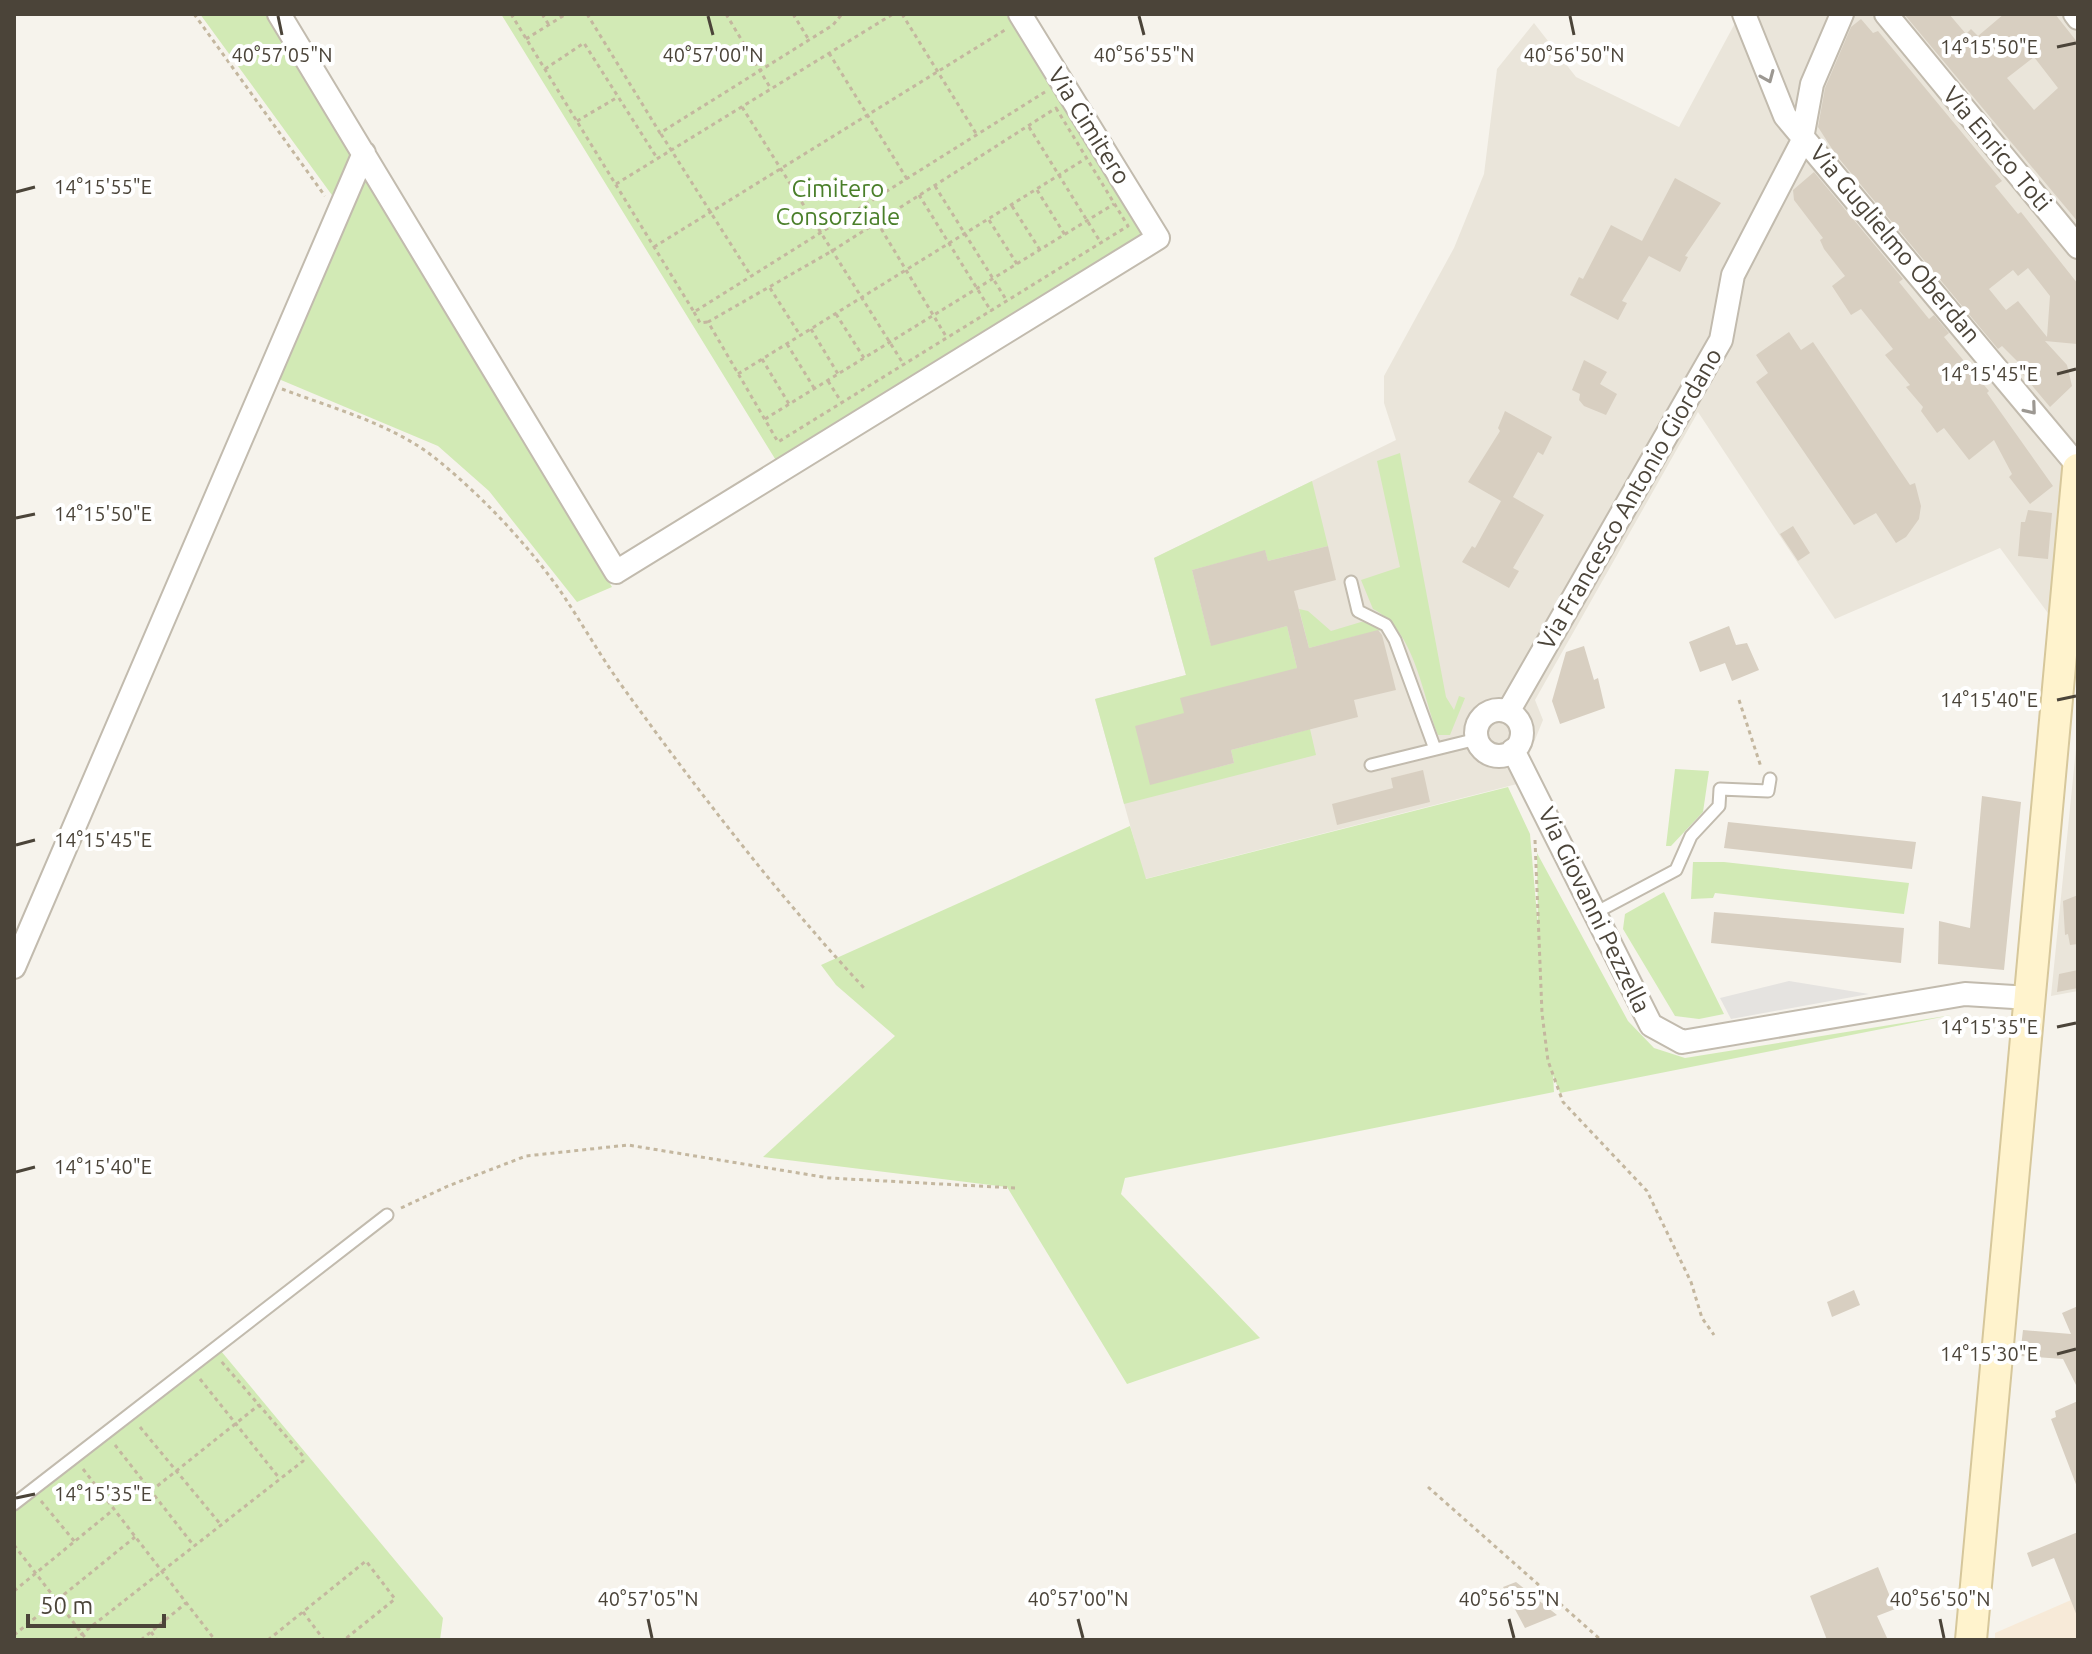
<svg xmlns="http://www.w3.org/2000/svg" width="2092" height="1654" font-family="Ubuntu,sans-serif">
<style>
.residential{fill:#eae5da}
.commercial{fill:#f7ead8}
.green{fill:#d2eab5}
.parking{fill:#e5e3e0}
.building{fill:#d8cfc1;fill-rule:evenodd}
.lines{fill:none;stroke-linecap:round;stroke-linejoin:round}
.lane-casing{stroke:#c2bbae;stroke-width:15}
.street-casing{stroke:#c2bbae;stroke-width:26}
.secondary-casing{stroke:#d6c79b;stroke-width:34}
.path{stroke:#c4b79f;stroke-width:3;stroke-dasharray:4 4;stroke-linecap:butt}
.lane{stroke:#fff;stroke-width:11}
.street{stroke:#fff;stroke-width:22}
.secondary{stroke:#fff3cd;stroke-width:30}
.oneway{stroke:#9c9892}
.ticks{fill:none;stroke:#4b4439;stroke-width:3}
.labels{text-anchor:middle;stroke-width:8;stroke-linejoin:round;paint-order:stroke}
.street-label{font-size:24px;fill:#4b4439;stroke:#fff}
.park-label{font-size:24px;fill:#4a7f2a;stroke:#fff}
.ticks-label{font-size:20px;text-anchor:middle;fill:#4b4439;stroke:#fff;stroke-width:8;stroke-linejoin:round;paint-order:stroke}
</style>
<rect width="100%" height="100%" fill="#f6f3ec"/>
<path class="residential" d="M1740 14H2078V617L2056 624 2000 548 1835 619 1698 412 1535 700 1543 720 1517 784 1145 879 1095 699 1186 675 1154 558 1396 440 1384 403V376L1454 248 1484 174 1497 69 1534 23 1576 77 1679 127Z
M2078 729V991L2051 996Z"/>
<path class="commercial" d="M2078 1597V1640H1995V1633Z"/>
<path class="green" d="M200 14H277L375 190 612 587 577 602 489 491 438 446 281 380 278 371 345 213Z
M501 14H1006L1145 236 777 462Z
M1400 453 1446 697 1454 710 1459 696 1465 698 1450 735H1438C1422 694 1415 630 1373 609L1361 580 1400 567 1377 461Z
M1312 481 1328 546 1268 561 1265 551 1192 570 1211 645 1287 626 1297 668 1184 713 1151 784 1234 763 1231 750 1310 729 1316 755 1124 804 1095 699 1186 675 1154 558Z
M1299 609 1308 611 1331 631 1361 622 1375 623 1381 630 1309 648Z
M1675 769 1709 771 1703 812 1671 846H1666Z
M1508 787 1530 834 1538 927 1537 853 1628 1021 1654 1048 1685 1058 1952 1015 1560 1093 1553 1075 1554 1092 1125 1178 1121 1194 1260 1338 1127 1384 1007 1187 763 1157 895 1036 836 985 821 965 1130 826 1146 879Z
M1693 862H1724L1909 883 1904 914 1715 893 1713 898 1691 899Z
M1664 892 1724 1014 1699 1019 1675 1016 1623 929 1625 914Z
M216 1345 443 1618 440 1640H14V1504Z"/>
<path class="parking" d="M1789 981 1869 994 1731 1019 1720 998Z"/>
<path class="building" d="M1904 14H1949L1966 34 1971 29 1978 36 2004 14H2055L2078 43V222ZM2034 57 2058 88 2034 110 2007 78Z
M1861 19 1873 33 1878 31 2002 181 1995 186 2018 214 2021 212 2078 284 2077 344 2045 341 2067 365 2072 386 2050 407 2020 371 2024 368 2002 346 1998 349 1836 155 1818 127 1825 88 1851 27ZM2028 268 2050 296 2047 337 2018 301 2006 310 1989 289 2013 270 2018 276Z
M1814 172 1903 279 1899 282 1929 319 1934 315 1949 333 1944 337 1989 391 1987 393 2053 486 2030 504 2009 477 2012 474 1994 440 1969 460 1944 428 1937 433 1921 411 1923 407 1906 387 1910 385 1885 355 1893 349 1861 309 1851 315 1832 286 1845 276 1824 249 1820 240 1823 238 1794 200 1793 190Z
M1675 178 1721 203 1685 256 1688 257 1680 272 1649 256 1622 301 1627 303 1618 320 1570 295 1579 277 1583 279 1611 225 1642 241Z
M1789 332 1801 350 1813 342 1910 485 1915 483 1921 506 1919 519 1906 537 1896 543 1876 513 1854 525 1756 382 1768 373 1756 355Z
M1584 360 1607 372 1600 384 1617 394 1606 415 1584 406 1579 400 1580 394 1572 390Z
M1505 411 1552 437 1543 455 1538 452 1513 497 1544 515 1513 568 1519 571 1509 588 1462 562 1472 546 1475 548 1501 501 1468 482 1500 431 1498 428Z
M2028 510 2052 513 2048 559 2018 556 2021 522H2025Z
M1793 526 1810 553 1798 561 1780 534Z
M1328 546 1336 580 1294 591 1309 648 1378 630 1382 635 1396 690 1354 700 1358 717 1231 750 1234 763 1150 785 1135 726 1184 713 1180 698 1297 668 1287 626 1211 646 1192 570 1265 550 1268 561Z
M1729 626 1736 645 1747 643 1759 670 1732 681 1725 663 1700 672 1689 642Z
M1584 646 1594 680 1598 678 1605 708 1560 724 1552 701 1566 652Z
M1423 770 1430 802 1337 825 1332 804 1393 788 1391 778Z
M1982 796 2021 802 2004 970 1938 964 1939 921 1970 928Z
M1728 822 1916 842 1912 869 1724 848Z
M2078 895V944L2070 945 2068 934 2065 935 2063 901Z
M1714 912 1904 928 1901 963 1711 943Z
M2078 970V988L2057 992 2059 974Z
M1854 1290 1860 1305 1832 1317 1827 1302Z
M2078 1306V1389L2063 1359 2020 1356 2023 1330 2071 1334 2062 1313Z
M2078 1401V1487H2077L2051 1419 2056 1417 2055 1411Z
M2078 1532V1616H2077L2054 1558 2032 1567 2027 1553Z
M1878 1567 1895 1609 1877 1616 1888 1640H1827L1810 1596Z
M1516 1582 1542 1603 1557 1615 1525 1628 1503 1587Z"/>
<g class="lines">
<g class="lane-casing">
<path id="lane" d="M1351 582 1358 611 1386 625 1395 640 1435 749
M1371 765 1477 739
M1595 913 1676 870 1691 836 1719 806 1720 789 1768 791 1770 779
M14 1504 387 1215"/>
</g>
<g class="street-casing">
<path id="street" d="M279 14 616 572 1158 238 1020 14
M1744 14 1785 116 2078 466
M1886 14 2078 247
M2075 14 2078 18
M1476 733a23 23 0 1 1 46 0a23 23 0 1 1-46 0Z
M1508 712 1721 340 1733 275 1801 144 1812 84 1842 14
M1513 750 1651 1025 1682 1042 1965 994 2030 998
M14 967 364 153"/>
</g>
<g class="secondary-casing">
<path id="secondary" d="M1971 1640 2078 469"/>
</g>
<path class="path" d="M194 14 325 196
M511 14 694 312 1045 92
M542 14 549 25
M587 14 660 133 833 25 842 14
M726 14 771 89
M793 14 809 40
M859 14H864
M902 14 977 135
M526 39 566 14
M829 53 907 179
M545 69 584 43 657 158
M742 107 904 365
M1056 108 1128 226 778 442 708 322 832 251Z
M577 121 618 97
M1029 127 1101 243
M661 134 751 276
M616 184 893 14
M935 186 1007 301
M1037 190 1065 235
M919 195 991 311
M1012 206 1040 250
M989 220 1017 264
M877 222 947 338
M654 247 1005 30
M770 288 800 335
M694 312 700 323 708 322
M836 314 864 358
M811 329 838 374
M787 344 814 388
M762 359 789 404
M738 374 1085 159
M828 381 842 403
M282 389C335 409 396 425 440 462 485 499 530 547 563 595 583 625 601 657 622 686 698 791 776 893 864 988
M765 419 1114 204
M1739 700 1761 767
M1535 840 1542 1013 1548 1061 1563 1102 1647 1191 1691 1282 1702 1318 1714 1335
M401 1208 448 1186 526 1156 628 1145 829 1178 1016 1188
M200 1379 280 1479
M140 1427 221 1525
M115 1445 194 1546
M83 1469 215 1640
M1428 1487 1601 1640
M151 1491 259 1405
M41 1501 75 1542
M14 1545 87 1640
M14 1591 113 1510
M303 1612 324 1640
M151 1632 157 1640
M14 1635 135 1537
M74 1640 303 1461V1456L221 1361
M141 1640 186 1603
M268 1640 366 1561 395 1599 344 1640"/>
<use href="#lane" class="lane"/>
<use href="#street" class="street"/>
<use href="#secondary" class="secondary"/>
</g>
<defs><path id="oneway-chevron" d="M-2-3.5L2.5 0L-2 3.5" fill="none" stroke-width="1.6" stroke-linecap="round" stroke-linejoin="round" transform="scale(2)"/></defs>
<g class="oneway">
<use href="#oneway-chevron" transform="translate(1768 77) rotate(67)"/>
<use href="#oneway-chevron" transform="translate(2031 409) rotate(50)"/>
</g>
<path class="ticks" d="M278 16 282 35M708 16 713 35M1139 16 1144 35M1570 16 1574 35M2057 47 2076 43M16 192 35 187M2057 374 2076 369M16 518 35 514M2057 700 2076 696M16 845 35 840M2057 1027 2076 1023M16 1172 35 1167M2057 1354 2076 1349M16 1498 35 1494M648 1619 652 1638M1078 1619 1083 1638M1509 1619 1514 1638M1940 1619 1944 1638"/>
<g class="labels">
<g class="street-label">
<text transform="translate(1089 126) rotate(58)" y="8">Via Cimitero</text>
<text transform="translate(1997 149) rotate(50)" y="8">Via Enrico Toti</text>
<text transform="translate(1895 244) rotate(50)" y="8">Via Guglielmo Oberdan</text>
<text transform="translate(1630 499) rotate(-60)" y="8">Via Francesco Antonio Giordano</text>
<text transform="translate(1594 910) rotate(64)" y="8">Via Giovanni Pezzella</text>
</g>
<g class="park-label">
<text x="838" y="197">Cimitero<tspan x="838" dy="28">Consorziale</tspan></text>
</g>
</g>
<g class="ticks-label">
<text x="1989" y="54">14°15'50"E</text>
<text x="282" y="62">40°57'05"N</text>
<text x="713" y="62">40°57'00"N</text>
<text x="1144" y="62">40°56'55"N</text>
<text x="1574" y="62">40°56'50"N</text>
<text x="103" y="194">14°15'55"E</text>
<text x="1989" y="381">14°15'45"E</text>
<text x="103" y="521">14°15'50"E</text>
<text x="1989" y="707">14°15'40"E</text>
<text x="103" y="847">14°15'45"E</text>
<text x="1989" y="1034">14°15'35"E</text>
<text x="103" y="1174">14°15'40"E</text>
<text x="1989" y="1361">14°15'30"E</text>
<text x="103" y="1501">14°15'35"E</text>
<text x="648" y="1606">40°57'05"N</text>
<text x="1078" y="1606">40°57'00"N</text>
<text x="1509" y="1606">40°56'55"N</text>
<text x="1940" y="1606">40°56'50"N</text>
</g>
<rect width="2092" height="1654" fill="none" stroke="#4b4439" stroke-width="32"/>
<path d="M28 1614v12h136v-12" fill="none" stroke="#4b4439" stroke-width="4"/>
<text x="40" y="1614" font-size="24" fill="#4b4439" stroke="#ffffff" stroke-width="6" paint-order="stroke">50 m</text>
</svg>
